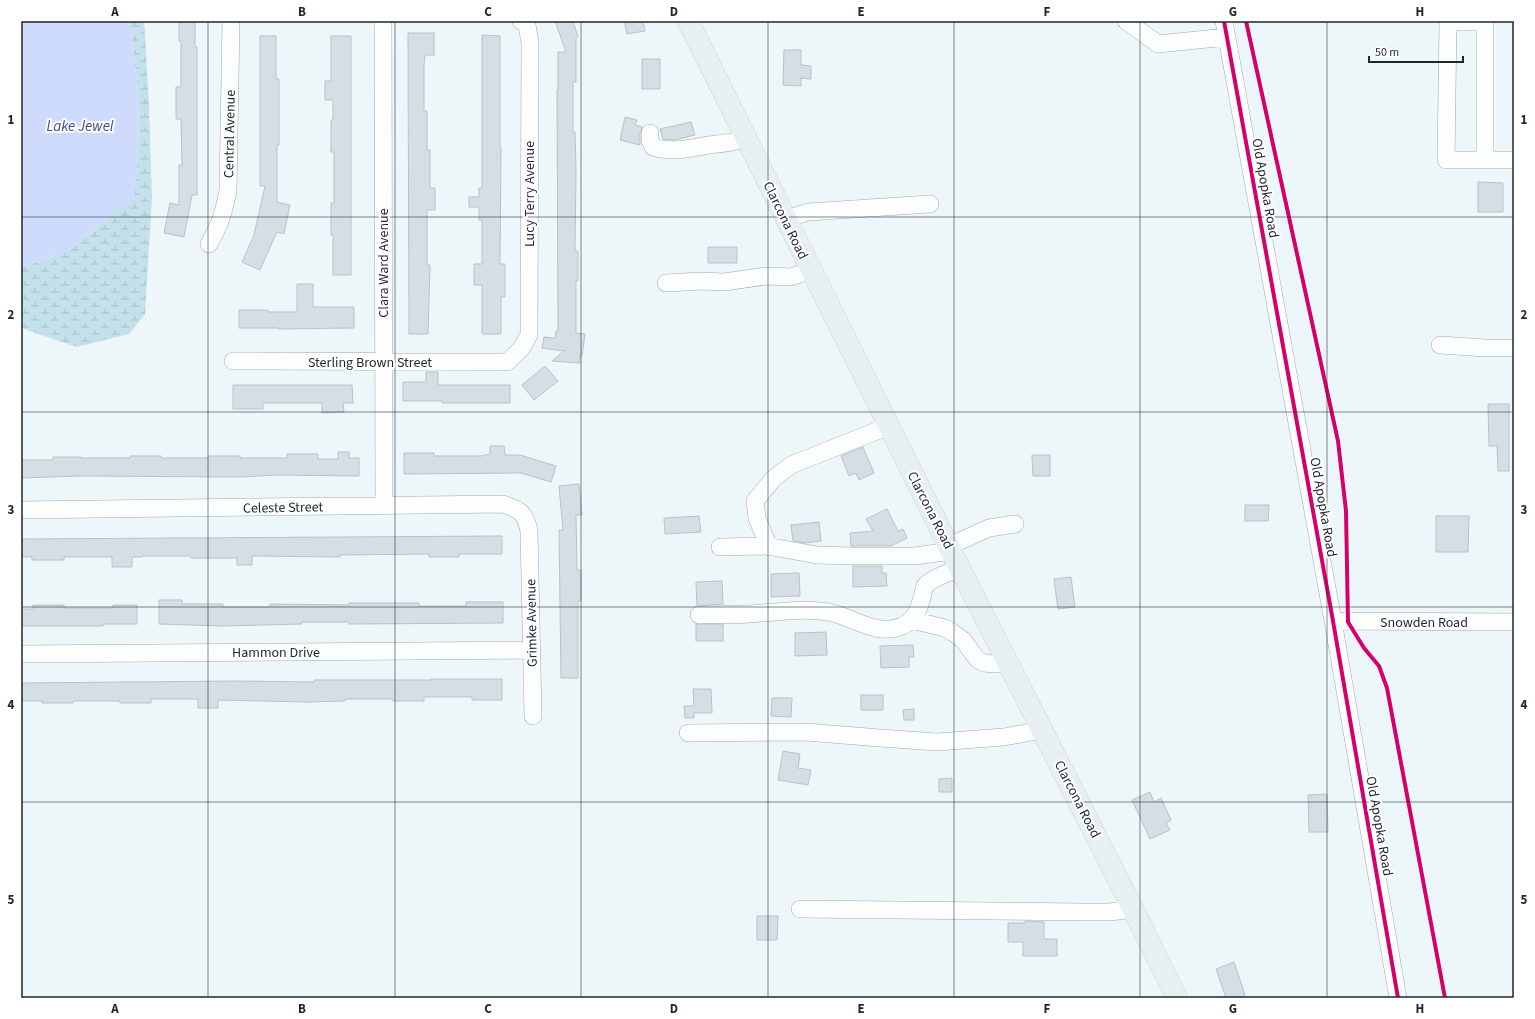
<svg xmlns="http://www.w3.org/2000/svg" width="1535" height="1019" font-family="'Source Sans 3',sans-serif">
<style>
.wetland{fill:url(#wetland-marsh)}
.water{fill:#cfdbfd}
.building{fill:#d4dee4;stroke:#bac2c6}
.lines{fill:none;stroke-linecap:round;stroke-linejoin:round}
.minor-casing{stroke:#a1a9ad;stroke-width:18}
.major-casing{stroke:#ccd1d2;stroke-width:22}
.minor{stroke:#fcfefe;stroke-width:17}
.major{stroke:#e7f0f1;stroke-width:21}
.cycleway-casing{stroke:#fff;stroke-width:6}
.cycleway{stroke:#d6006c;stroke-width:4}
.grid{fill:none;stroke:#1e272b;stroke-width:1;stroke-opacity:0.55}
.labels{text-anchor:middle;stroke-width:4;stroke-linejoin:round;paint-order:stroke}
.street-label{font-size:14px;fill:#1e272b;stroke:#fff}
.water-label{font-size:15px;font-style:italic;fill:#3d4b90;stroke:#fff}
.neatline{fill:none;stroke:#1e272b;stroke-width:1.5}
.grid-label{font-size:13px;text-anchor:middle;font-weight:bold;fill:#1e272b}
</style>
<defs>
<pattern id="wetland-marsh" width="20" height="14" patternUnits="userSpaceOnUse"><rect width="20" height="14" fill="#c4e0eb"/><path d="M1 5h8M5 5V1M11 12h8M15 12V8" fill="none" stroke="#a8c0ca"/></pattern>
</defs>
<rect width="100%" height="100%" fill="#edf6f9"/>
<path class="wetland" d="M130 21H144L149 103 152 197 145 314 129 334 77 347 21 328V268L70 250 134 197 138 153 139 100Z"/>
<path class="water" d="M21 21H130L139 100 138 153 134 197 70 250 21 268Z"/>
<path class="building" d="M179 21H195V47H197V195H192L184 237 164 233 170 203 179 205V165H182L181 119H176V87H181V41H179Z
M555 21H573L578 37 576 38V82H573V132H575L576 170 575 251H578V281H576V333L585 334 582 356H580V363L552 361 564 351 542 348 544 337 555 338 556 331H558L557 90H558V52H566Z
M624 21H643L645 31 627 34Z
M408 33H434V55H425L424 65V111H427V150H430V188H435V210H427V265H430L428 334H409Z
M482 35 500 36V148H501L500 264H505V297H501V334H482V285H474V264H482V220H479V207H469V197H479V188H482Z
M260 36H276V79H279V145H277V202L290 205 284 234 277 232 260 270 242 262 254 235 265 186H260Z
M331 36H351V275H333V235H331V203H334V152H331V120H333V100H325V81H331Z
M784 50H801V65L811 66V79L801 78V86L783 85Z
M642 59H660V89H642Z
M625 117 637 120 635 125 642 127 640 133V145L620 140Z
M691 122 695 135 675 140 663 139 660 129Z
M1478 182 1503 183V212H1478Z
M708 247H737V263H708Z
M297 284H313V307H354V328L278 329V328H239V310H268V312H297Z
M545 366 558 381 534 400 522 385Z
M426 372H438V385H510V403H442V401H403V382H426Z
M233 385H352L353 403H343L344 412 322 413V403H263V409H233Z
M1488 404H1509V471H1498L1497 446H1489Z
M490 446H504L505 455H520L556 466 551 482 521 473 404 474V453H434V456H481L490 454Z
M863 447 874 473 859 480 856 473 849 476 841 456Z
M338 452H349V458H359V476L278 475 240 477 81 476 21 478V460H53V457H81V458H130V456H161V458H208V456H240V458H287V454H318V459H338Z
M1032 455H1050V476H1033Z
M579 484 582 515H576L577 570H581V601H578V678H561L559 530H563L559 486Z
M1245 505H1269L1268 521H1245Z
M887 509 898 531 903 529 907 538 891 546H851L850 533 873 531 866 519Z
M699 516 701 532 665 534 664 518Z
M1436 516H1469L1468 552H1436Z
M819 522 821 541 805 543 793 541 791 525Z
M502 536V554H459V557H429V554L340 555V557L252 556V565H237V558H191V556H142V557H132V567H112V557H64V560H32V557H21V539Z
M853 566H882V573H886L887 586 853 587Z
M799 573 800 596 771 597V574Z
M1071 577 1075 607 1058 609 1054 579Z
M722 581 723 604 697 606 696 582Z
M159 600H182V604H223V607H270V604L349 605V603H419V606H466V602H503V623L349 624V622H302V624L223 626 159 624Z
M33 605H64V608H113V605H137V624H103V626H21V609H33Z
M696 624H723V641H696Z
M826 632 827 655 795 656V633Z
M913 645 914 657H909V667L881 668 880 646Z
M431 679H502V700H472V697H424V701H393V699H345V701L307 702 218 700V708H198V699H151V703H120V701H73V703H42V701H21V683L236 681 314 682V680H431Z
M693 689H711L712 713H694V718H685L684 706H694Z
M861 695H883V710H861Z
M772 698H792L791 717 771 716Z
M914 709V720H904L903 710Z
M783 751 800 754 798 768 811 770 808 785 778 780Z
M952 778V792H939V779Z
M1150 792 1154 802 1161 798 1171 820 1166 823 1170 830 1150 839 1132 800Z
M1327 794 1328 832H1309L1308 795Z
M757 916H778L777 940H757Z
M1025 921 1044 922V939H1057V956H1023V942H1008V923H1025Z
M1234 962 1245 995 1238 998H1226L1216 969Z"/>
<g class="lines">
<g class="minor-casing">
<path id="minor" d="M383 21 384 506
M1126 21 1158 44 1227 37
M1224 21 1333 621 1398 998
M650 133V140L653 147C671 153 691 148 709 145 722 144 734 142 746 139
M1485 160V22H1448L1446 160H1514
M786 219 808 212 930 204
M209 244C220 225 224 212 228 190L231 21
M666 283 701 281 724 282 766 276 791 277 811 270
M1440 345 1485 348H1514
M233 361 507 362 521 349 529 335 530 43 527 25 521 21
M21 510 503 504C520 510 525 512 529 531L533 716
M949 546 989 528 1015 524
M720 547 767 546 817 555 853 556H915L951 551
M769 547 757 518 755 501 773 479 791 465 889 426
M699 615C716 614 733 615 750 614 776 612 803 608 829 612 853 617 877 637 902 626 912 622 918 612 921 601 923 596 923 590 925 586 931 578 951 572 960 568
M912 620 945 628 952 632 963 640 977 659 984 663 993 664 1008 662
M1333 621 1514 622
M21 654 531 650
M688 733 806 732 880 738 937 742 1004 737 1042 730
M800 909 1082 912H1110L1133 909"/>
</g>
<g class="major-casing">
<path id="major" d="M688 21 951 551 1133 909 1177 998"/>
</g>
<use href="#minor" class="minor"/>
<use href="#major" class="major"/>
<g class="cycleway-casing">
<path id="cycleway" d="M1224 21 1333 621 1398 998
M1246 21 1338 441 1346 511 1348 622 1364 648 1379 666 1387 688 1445 998"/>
</g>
<use href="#cycleway" class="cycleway"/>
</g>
<path class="grid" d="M208 21V998M395 21V998M581 21V998M768 21V998M954 21V998M1140 21V998M1327 21V998M21 217H1514M21 412H1514M21 607H1514M21 802H1514"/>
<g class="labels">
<g class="street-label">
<text transform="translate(229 134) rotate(-89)" y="5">Central Avenue</text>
<text transform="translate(1266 188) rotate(80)" y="5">Old Apopka Road</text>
<text transform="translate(529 194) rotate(-90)" y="5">Lucy Terry Avenue</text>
<text transform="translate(786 220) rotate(64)" y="5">Clarcona Road</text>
<text transform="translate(383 263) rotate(-90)" y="5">Clara Ward Avenue</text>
<text x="370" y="367">Sterling Brown Street</text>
<text transform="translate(283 507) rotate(-1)" y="5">Celeste Street</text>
<text transform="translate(1324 507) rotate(80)" y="5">Old Apopka Road</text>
<text transform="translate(931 510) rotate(63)" y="5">Clarcona Road</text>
<text x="1424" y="627">Snowden Road</text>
<text transform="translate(531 623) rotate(-91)" y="5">Grimke Avenue</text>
<text x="276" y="657">Hammon Drive</text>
<text transform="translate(1078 799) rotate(63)" y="5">Clarcona Road</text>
<text transform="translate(1380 826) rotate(80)" y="5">Old Apopka Road</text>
</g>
<g class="water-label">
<text x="80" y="131">Lake Jewel</text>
</g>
</g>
<rect width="1535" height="1019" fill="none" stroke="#ffffff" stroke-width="44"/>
<path d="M1369 56v6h94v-6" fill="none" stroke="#1e272b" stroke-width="2"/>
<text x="1375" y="56" font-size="12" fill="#1e272b" stroke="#ffffff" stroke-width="3" paint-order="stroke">50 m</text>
<rect x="22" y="22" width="1491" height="975" class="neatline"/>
<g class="grid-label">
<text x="115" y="16">A</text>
<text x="302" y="16">B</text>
<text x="488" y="16">C</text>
<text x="674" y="16">D</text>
<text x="861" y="16">E</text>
<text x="1047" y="16">F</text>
<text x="1233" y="16">G</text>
<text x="1420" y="16">H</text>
<text x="11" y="124">1</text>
<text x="1524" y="124">1</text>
<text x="11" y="319">2</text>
<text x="1524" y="319">2</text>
<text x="11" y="514">3</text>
<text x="1524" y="514">3</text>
<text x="11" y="709">4</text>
<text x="1524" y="709">4</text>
<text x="11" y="904">5</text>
<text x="1524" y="904">5</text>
<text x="115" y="1013">A</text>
<text x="302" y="1013">B</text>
<text x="488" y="1013">C</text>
<text x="674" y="1013">D</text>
<text x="861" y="1013">E</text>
<text x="1047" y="1013">F</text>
<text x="1233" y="1013">G</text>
<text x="1420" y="1013">H</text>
</g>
</svg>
